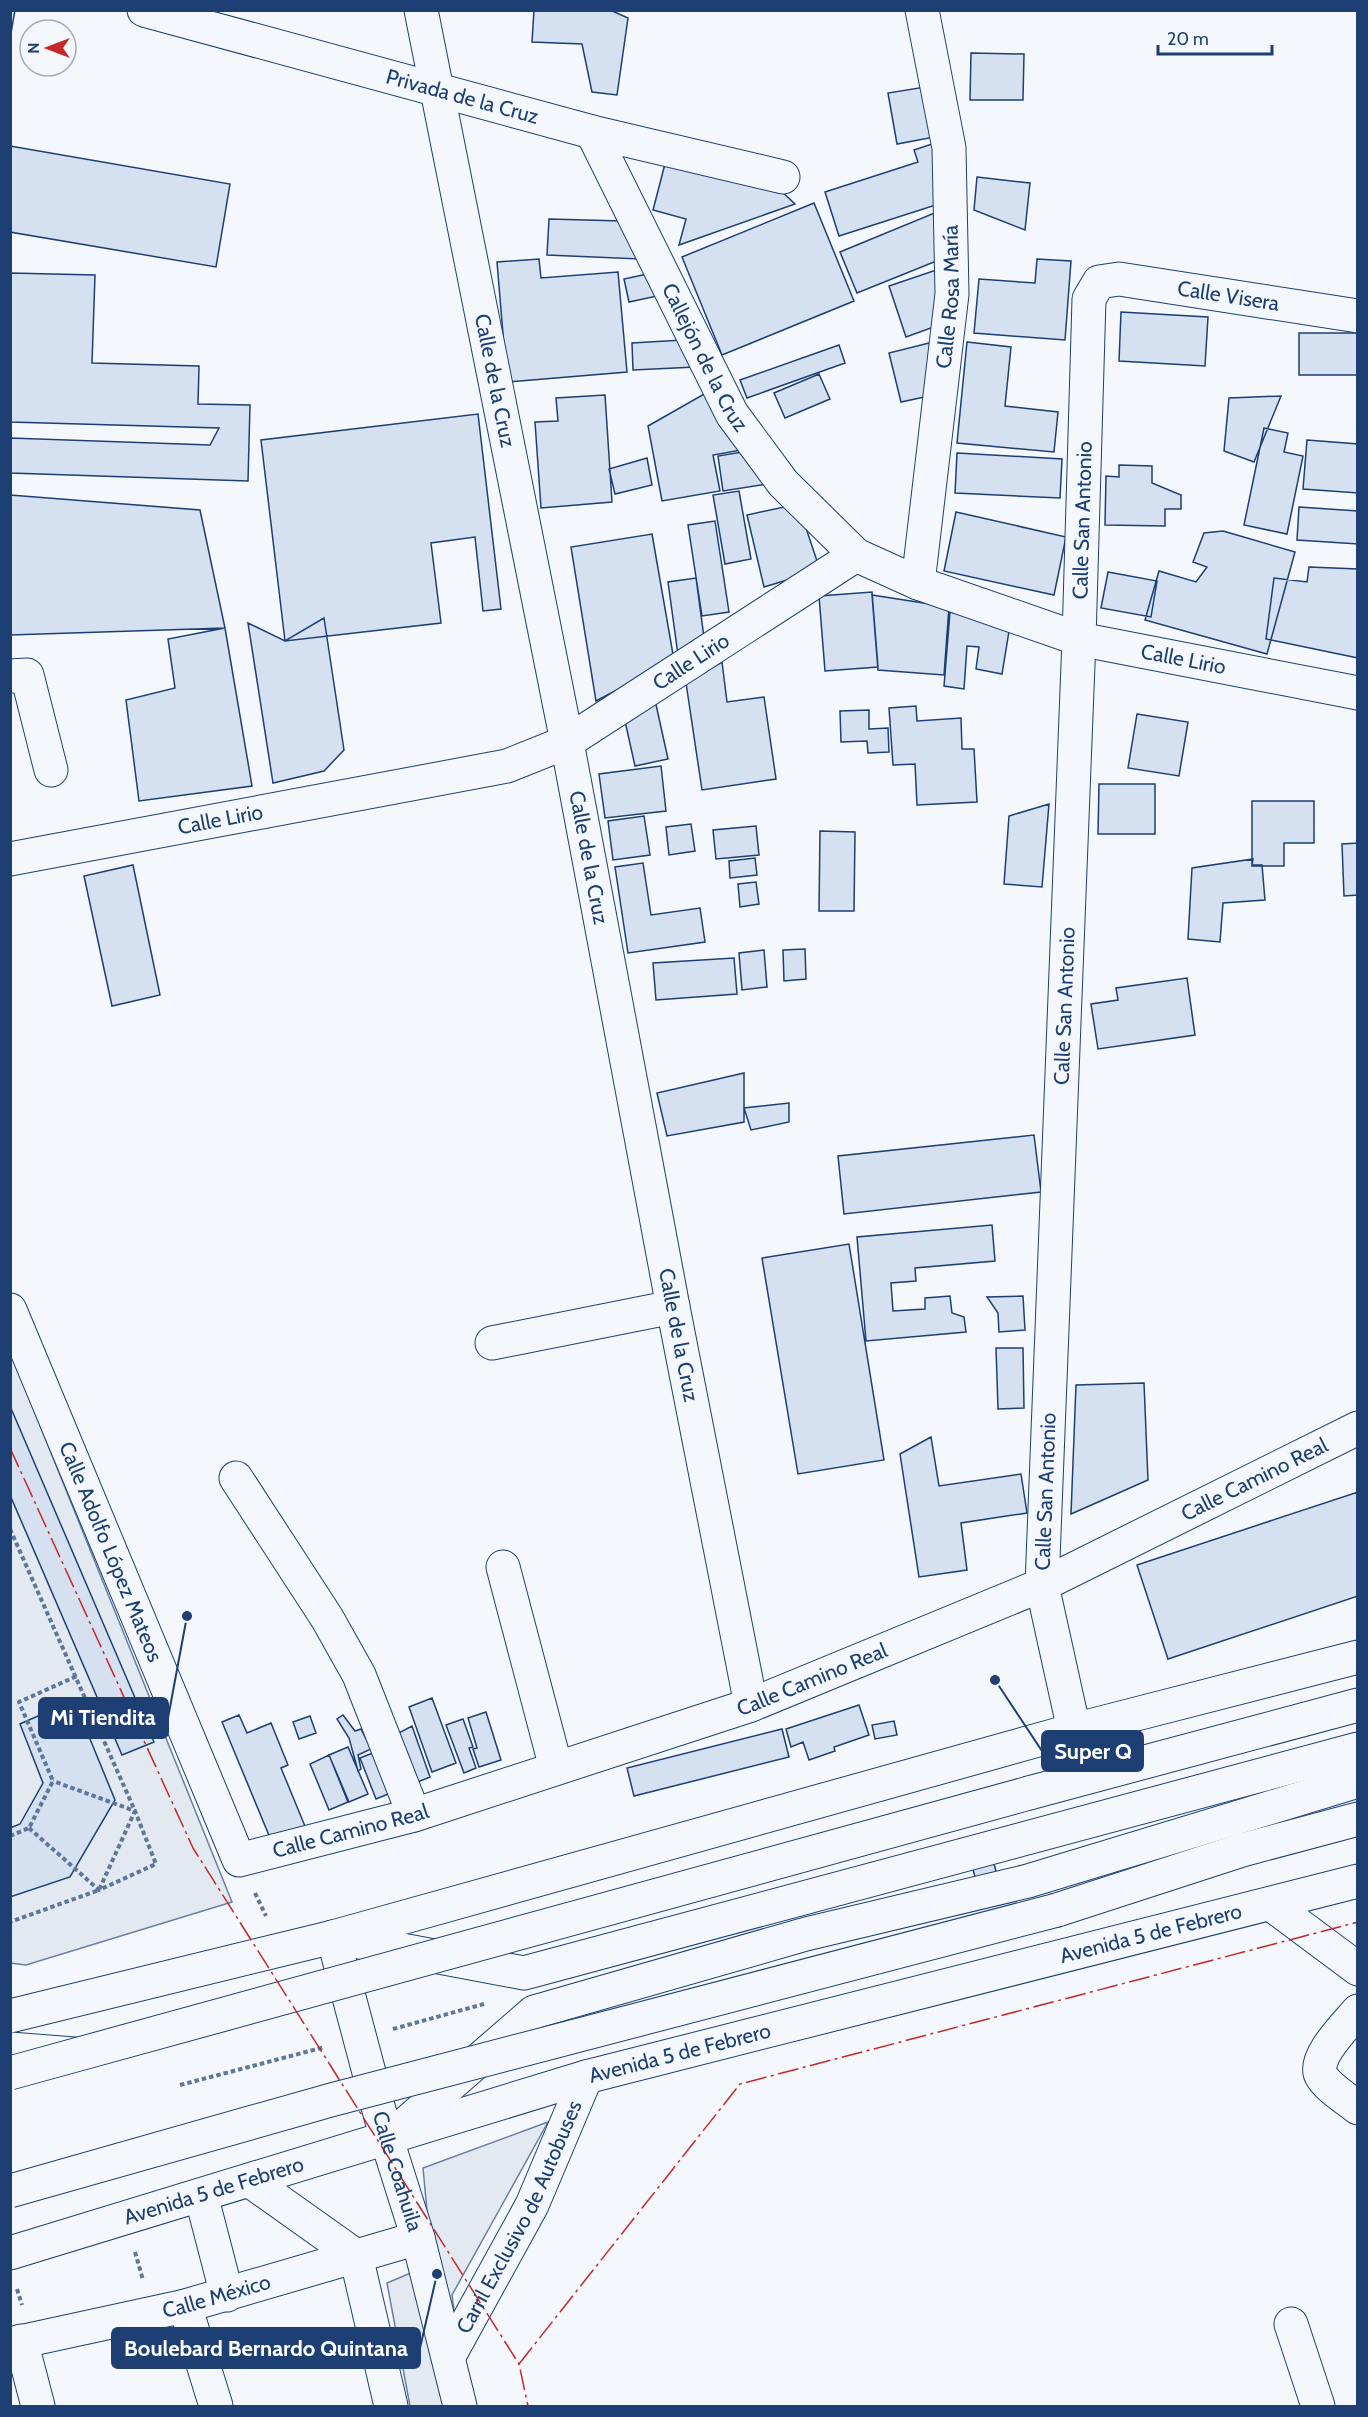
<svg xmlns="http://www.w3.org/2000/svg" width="1368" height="2417" font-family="Cabin,sans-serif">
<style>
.green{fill:#e3e9f0;stroke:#687fa3;stroke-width:1.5}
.building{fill:#d5e0f0;stroke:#1d3f73;stroke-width:1.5}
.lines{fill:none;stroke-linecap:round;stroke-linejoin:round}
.minor-casing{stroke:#1d3f73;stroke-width:35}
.major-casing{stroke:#1d3f73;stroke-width:35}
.highway-casing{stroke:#1d3f73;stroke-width:35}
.path{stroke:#5e769c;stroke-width:4;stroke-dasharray:4.5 3;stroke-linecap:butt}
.minor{stroke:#f4f7fb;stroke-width:33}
.major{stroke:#f4f7fb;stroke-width:33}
.highway{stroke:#f4f7fb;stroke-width:33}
.highway-bridge-casing{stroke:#1d3f73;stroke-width:35;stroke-linecap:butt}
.highway-bridge{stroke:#f4f7fb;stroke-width:33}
.power{stroke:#c62828;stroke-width:1.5;stroke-dasharray:21 4.5 3 4.5;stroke-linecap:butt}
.labels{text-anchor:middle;stroke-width:4.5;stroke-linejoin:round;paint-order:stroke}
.street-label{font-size:21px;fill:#1d3f73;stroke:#f4f7fb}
.leader{fill:none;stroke:#1d3f73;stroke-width:2}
.callout-dot{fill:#1d3f73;stroke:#f4f7fb;stroke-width:2}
.callout{fill:#1d3f73;stroke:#1d3f73;stroke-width:2}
.callout-label{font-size:22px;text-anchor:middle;font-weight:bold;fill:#fff}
</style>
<rect width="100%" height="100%" fill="#f4f7fb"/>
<path class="green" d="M10 1351 232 1902 26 1965 10 1963Z
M548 2122 452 2295 467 2406H410L387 2283 432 2264 423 2168Z"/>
<path class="building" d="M10 10H15L10 39Z
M534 10H610L628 18 617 95 592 92 582 44 532 42Z
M971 53 1024 54 1023 100H970Z
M931 86 940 136 897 144 888 93Z
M938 142 942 203 839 236 825 192 918 162 914 150Z
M10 146 230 184 216 267 10 232Z
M666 160 779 189 795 204 679 245 686 219 653 210Z
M977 177 1030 183 1025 230 974 210Z
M814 203 854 301 722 355 682 257Z
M944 209V258L857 293 840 252Z
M549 219 622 221 640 259 547 255Z
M539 259 541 278 618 272 627 372 507 382 497 262Z
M1037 259 1071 261 1065 340 974 333 979 279 1035 283Z
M945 267 942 324 906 337 889 286Z
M10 273 95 275 92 363 199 366 198 404 250 405 248 481 10 473V438L210 445 219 428 10 422Z
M652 273 657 296 629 302 624 279Z
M1121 312 1208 317 1205 366 1119 361Z
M1299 333H1358V375H1299Z
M683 340 695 367 633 370 632 343Z
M941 340 934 395 901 402 889 353Z
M967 342 1011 347 1005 406 1058 412 1054 452 957 443Z
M839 345 845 363 747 398 740 380Z
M819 374 830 399 785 418 774 393Z
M713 389 747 449 713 455 720 491 662 501 648 426Z
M605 395 612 502 541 508 535 422 558 421 556 398Z
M1281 396 1254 462 1224 451 1229 398Z
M478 414 501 609 483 611 475 537 431 543 441 623 285 641 261 440Z
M1264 428 1288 433 1284 452 1303 456 1287 534 1244 525Z
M1307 440 1358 444V493L1303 489Z
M754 450 774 483 723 491 718 456Z
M957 453 1062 459 1060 498 955 493Z
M647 458 652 485 615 494 609 469Z
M1119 465 1152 466V483L1181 495V509H1165V526L1105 525 1106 476 1119 477Z
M739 491 751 559 725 564 713 495Z
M10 495 200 510 225 628 10 635Z
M798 504 820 570 764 587 747 515Z
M1299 507 1358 511V544L1297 540Z
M956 512 1066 537 1054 595 944 571Z
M715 521 729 612 702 616 688 525Z
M1223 531 1295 552 1267 654 1145 620 1159 571 1196 582 1207 567 1193 562 1204 533Z
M652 534 674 660 596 701 571 547Z
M1309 567 1358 569V658L1266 639 1274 578 1307 582Z
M1108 572 1157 581 1151 617 1101 608Z
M696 578 705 645 679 662 668 582Z
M872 592 878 667 825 671 819 596Z
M872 595 949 607 944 675 878 670Z
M950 612 1010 625 1002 674 976 669 979 647 967 646 964 689 944 686Z
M324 618 344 750 324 771 273 783 248 623 285 641Z
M225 628 252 786 139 801 126 700 175 688 168 639Z
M722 662 727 702 764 697 776 779 702 790 686 683Z
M655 700 668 759 635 766 625 721Z
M916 706 917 721 961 718 962 749H974L977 802 917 805 915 764 893 765 889 708Z
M869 710V729L888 728 889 752 868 753 867 741 841 742 840 711Z
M1137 714 1188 722 1179 776 1128 768Z
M661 766 666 811 605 818 599 774Z
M1099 784H1155V834H1098Z
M1252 801H1314V843H1284V866H1252Z
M1049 804 1042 887 1004 884 1009 816Z
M644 816 650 855 613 860 608 821Z
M691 824 695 851 669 855 666 827Z
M756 826 759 855 716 859 713 830Z
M820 831 855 832 854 911H819Z
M1358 843V895L1344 896 1342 844Z
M755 858 757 875 730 878 729 861Z
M1253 859 1252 865H1262L1265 900 1223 903 1220 942 1188 939 1192 868Z
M643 863 651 915 700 908 705 942 628 953 615 867Z
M133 865 160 995 112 1006 84 876Z
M756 882 759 904 740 907 738 884Z
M805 949 806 979 784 981 783 950Z
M764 950 767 987 742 990 739 953Z
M734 958 737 994 656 1000 653 963Z
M1187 978 1195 1035 1098 1049 1091 1004 1118 1000 1116 988Z
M744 1073V1122L667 1136 657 1093Z
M789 1103V1122L751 1130 744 1108Z
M1034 1135 1041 1192 844 1214 838 1156Z
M992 1225 995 1261 915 1268 916 1281 891 1283 893 1311 925 1309V1298L950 1296 952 1313 964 1317 966 1332 866 1341 857 1237Z
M849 1244 884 1460 798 1474 762 1258Z
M1023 1296 1025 1330 999 1332 998 1313 987 1297Z
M996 1348H1023L1024 1408 998 1409Z
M1144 1383 1148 1480 1071 1514 1076 1385Z
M10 1406 154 1742 122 1755 10 1495Z
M931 1437 939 1486 1021 1474 1027 1513 961 1523 967 1570 919 1577 900 1454Z
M1358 1492V1596L1168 1659 1137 1565Z
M432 1698 456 1763 432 1772 409 1707Z
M74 1700 115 1800 70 1877 10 1897V1828L20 1824 43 1783 20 1724Z
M859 1705 869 1735 834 1747 835 1751 809 1760 803 1742 791 1747 786 1729Z
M486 1712 501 1760 479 1767 473 1749 477 1748 468 1718Z
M239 1715 247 1733 271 1723 288 1765 281 1768 307 1831 273 1845 222 1722Z
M343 1715 355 1731 361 1729 371 1749 358 1755 361 1769 358 1771 349 1738 337 1719Z
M310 1716 316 1733 299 1739 293 1722Z
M463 1719 473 1747 469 1748 476 1768 464 1773 446 1725Z
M894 1721 897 1735 875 1739 872 1725Z
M412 1726 430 1777 408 1786 389 1738Z
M782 1729 789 1757 634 1796 627 1768Z
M348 1747 368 1794 349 1802 329 1755Z
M383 1749 398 1790 376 1799 360 1758Z
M329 1755 348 1802 329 1810 310 1764Z
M993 1860 998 1879 977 1884 972 1866Z"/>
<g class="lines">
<g class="minor-casing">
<g id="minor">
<path id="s1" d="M144 10 592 132 783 177"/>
<path id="s2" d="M421 10 567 742 673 1307 751 1705"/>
<path id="s3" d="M592 132 732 414 783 483 856 555 918 583 1079 639 1358 693"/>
<path id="s4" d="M918 583 952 294 949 148 922 10"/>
<path d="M10 676 27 675 51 770"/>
<path id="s5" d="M10 859 507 766 567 742 856 555"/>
<path id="s6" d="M10 1310 239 1860 414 1815 751 1705 1042 1585 1358 1428"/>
<path d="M492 1343 673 1307"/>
<path d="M236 1478 327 1618 359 1675 414 1815"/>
<path d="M503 1567 556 1768"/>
<path id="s7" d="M1074 1730 1042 1585 1079 639 1089 299 1099 282 1119 279 1358 316"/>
<path d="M1272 1905 1358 1969"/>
<path d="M333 1937 524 1973 1358 1749"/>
<path d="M1358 2011C1347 2024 1310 2060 1322 2077 1330 2089 1347 2099 1358 2108"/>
<path d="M388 2139 534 2012 806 1934 1028 1881 1358 1781"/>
<path d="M201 2195 227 2295"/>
<path d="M185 2306 216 2406"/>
<path d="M1291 2324 1318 2406"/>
<path d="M21 2341 38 2406"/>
<path id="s8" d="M10 2344 185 2306 418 2238"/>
<path id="s9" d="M449 2356 532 2205 586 2077"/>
</g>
</g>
<g class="major-casing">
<g id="major">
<path id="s10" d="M333 1937 387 2140 418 2238 460 2406"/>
<path d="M10 2016 333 1937 1074 1730 1358 1657"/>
<path d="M249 2180 356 2256 391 2406"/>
<path id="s11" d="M10 2253 586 2077 1358 1881"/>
</g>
</g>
<g class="highway-casing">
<path id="highway" d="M1029 1793 1358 1705
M1057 1910 1242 1850 1358 1819
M10 2049 74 2054"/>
</g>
<path class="path" d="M10 1529 135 1811 99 1890 10 1922
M29 1828 99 1890 156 1864 135 1811 53 1781
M10 1836 29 1828 53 1781 19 1702 77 1676
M255 1893 266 1916
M393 2029 484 2004
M180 2085 325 2047
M135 2252 143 2280
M17 2289 22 2305"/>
<use href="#minor" class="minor"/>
<use href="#major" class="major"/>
<use href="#highway" class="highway"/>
<g class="highway-bridge-casing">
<path id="highway-bridge" d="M10 2073 1029 1793
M10 2191 331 2100 1057 1910"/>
</g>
<use href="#highway-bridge" class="highway-bridge"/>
<path class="power" d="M10 1448 193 1848 519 2364 528 2406
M519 2364 740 2084 1358 1922"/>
</g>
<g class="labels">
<g class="street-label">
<text dy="7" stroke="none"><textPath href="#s1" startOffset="330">Privada de la Cruz</textPath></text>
<text dy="7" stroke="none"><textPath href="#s4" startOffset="288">Calle Rosa María</textPath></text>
<text dy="7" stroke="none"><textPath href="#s7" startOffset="1586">Calle Visera</textPath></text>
<text dy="7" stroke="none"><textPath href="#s3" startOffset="252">Callejón de la Cruz</textPath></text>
<text dy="7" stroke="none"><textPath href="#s2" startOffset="378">Calle de la Cruz</textPath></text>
<text dy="7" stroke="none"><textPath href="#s7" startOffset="1214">Calle San Antonio</textPath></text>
<text dy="7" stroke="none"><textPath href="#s3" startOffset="848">Calle Lirio</textPath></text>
<text dy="7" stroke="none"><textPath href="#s5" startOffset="718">Calle Lirio</textPath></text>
<text dy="7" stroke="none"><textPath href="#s5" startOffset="214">Calle Lirio</textPath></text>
<text dy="7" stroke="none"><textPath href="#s2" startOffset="864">Calle de la Cruz</textPath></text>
<text dy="7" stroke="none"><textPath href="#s7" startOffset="728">Calle San Antonio</textPath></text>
<text dy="7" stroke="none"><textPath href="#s2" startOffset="1350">Calle de la Cruz</textPath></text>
<text dy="7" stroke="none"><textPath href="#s6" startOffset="1683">Calle Camino Real</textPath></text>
<text dy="7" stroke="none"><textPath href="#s7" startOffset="242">Calle San Antonio</textPath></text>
<text dy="7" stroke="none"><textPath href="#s6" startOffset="262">Calle Adolfo López Mateos</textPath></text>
<text dy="7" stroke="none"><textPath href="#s6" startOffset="1197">Calle Camino Real</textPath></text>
<text dy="7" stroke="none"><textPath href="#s6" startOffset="711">Calle Camino Real</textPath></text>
<text dy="7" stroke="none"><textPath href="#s11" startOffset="1185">Avenida 5 de Febrero</textPath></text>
<text dy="7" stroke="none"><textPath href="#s11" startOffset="699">Avenida 5 de Febrero</textPath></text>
<text dy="7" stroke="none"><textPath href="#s10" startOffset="243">Calle Coahuila</textPath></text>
<text dy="7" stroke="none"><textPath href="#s11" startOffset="213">Avenida 5 de Febrero</textPath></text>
<text dy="7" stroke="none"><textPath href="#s9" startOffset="156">Carril Exclusivo de Autobuses</textPath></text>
<text dy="7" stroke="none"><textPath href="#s8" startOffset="212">Calle México</textPath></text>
</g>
</g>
<path class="leader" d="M187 1616L168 1718M995 1680L1042 1751M437 2274L420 2348"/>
<g class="callout-dot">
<circle cx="187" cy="1616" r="6"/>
<circle cx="995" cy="1680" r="6"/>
<circle cx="437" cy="2274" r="6"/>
</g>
<g class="callout">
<rect x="39" y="1698" width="129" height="40" rx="6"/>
<rect x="1042" y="1731" width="101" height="40" rx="6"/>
<rect x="112" y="2328" width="308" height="40" rx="6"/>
</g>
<g class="callout-label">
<text x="103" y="1725">Mi Tiendita</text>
<text x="1093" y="1759">Super Q</text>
<text x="266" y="2356">Boulebard Bernardo Quintana</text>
</g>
<rect width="1368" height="2417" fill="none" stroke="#1d3f73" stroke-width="24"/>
<g transform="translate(48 48) rotate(270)"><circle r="28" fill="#f4f7fb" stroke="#9eadc5" stroke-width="1.5"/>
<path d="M0-4.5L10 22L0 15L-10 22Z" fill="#c62828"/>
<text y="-9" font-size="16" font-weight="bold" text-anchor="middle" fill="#1d3f73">N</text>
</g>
<path d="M1158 45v9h114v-9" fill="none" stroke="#1d3f73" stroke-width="3"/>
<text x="1167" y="45" font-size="18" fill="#1d3f73" stroke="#f4f7fb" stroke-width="4.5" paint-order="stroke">20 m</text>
</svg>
